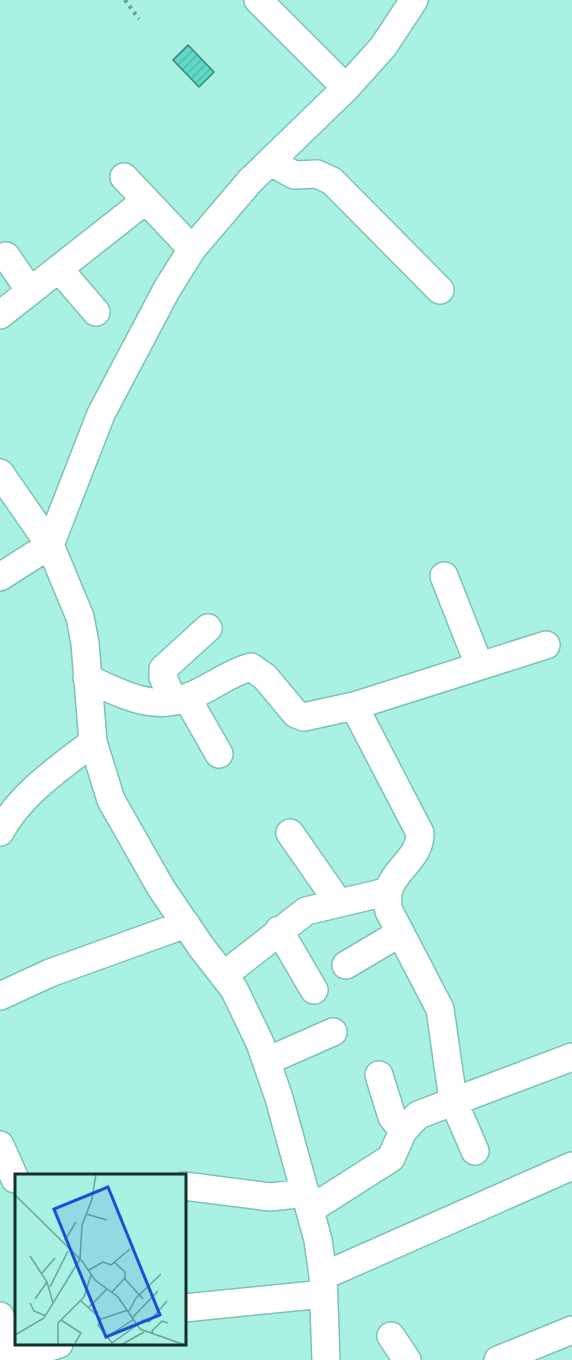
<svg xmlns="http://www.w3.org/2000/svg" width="572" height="1360" font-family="Roboto,sans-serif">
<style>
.building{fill:url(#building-hatch);stroke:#3d8479;stroke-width:1.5}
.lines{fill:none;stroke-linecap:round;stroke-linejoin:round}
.minor-casing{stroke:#7cc3b6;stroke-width:30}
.path{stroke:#679d93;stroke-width:4;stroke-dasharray:3 4.5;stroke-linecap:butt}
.minor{stroke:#fff;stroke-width:27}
.inset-road{fill:none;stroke:#6ca49a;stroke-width:1.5}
.view{fill:#1d4ed8;fill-opacity:0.15;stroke:#1d4ed8;stroke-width:3}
.inset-edge{fill:none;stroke:#13312c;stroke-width:3}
</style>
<defs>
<pattern id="building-hatch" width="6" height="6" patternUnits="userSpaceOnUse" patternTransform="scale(1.5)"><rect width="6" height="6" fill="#5fd8c5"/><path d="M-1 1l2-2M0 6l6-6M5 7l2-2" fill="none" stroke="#52baa9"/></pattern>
</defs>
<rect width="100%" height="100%" fill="#a8f1e3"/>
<path class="building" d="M188 45 214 72 199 87 173 60Z"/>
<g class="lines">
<g class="minor-casing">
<path id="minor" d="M258 0 346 88
M271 162 294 175 317 174 332 181 440 290
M124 177 192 249
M6 256 30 291
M59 269 96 312
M0 315 146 200
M0 473 50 545 80 617 85 643 93 742 111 800 161 888 202 948 234 989 260 1043 279 1098 318 1240 323 1276 326 1360
M444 576 479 665
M0 577 50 545 101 414 167 289 192 249 250 181 346 88 383 47 414 0
M87 678C119 693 153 712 188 697 210 689 228 673 251 667L265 677 296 714 304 717 354 706 546 645
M187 698 219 754
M173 701 163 677V669L208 628
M354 706 420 833C421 864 379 873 389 911L440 1009 453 1100 475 1151
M0 832C21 793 60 768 93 742
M290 833 338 902
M279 930 314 990
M346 965 400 933
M224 975 306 911 386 892
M0 996 50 973 186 924
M267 1061 333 1032
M379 1075 392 1117 403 1131
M0 1145 15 1179
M184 1186 270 1197 306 1193
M311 1209 391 1158 403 1131 418 1115 572 1057
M323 1276 572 1166
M184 1308 324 1294
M0 1316 13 1360
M391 1336 407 1360
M13 1359 59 1344
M498 1360 572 1330"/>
</g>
<path class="path" d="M125 0 139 19"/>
<use href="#minor" class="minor"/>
</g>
<g transform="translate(15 1174)">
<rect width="171" height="171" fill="#a8f1e3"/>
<path class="inset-road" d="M0 21 67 87 80 106 103 123 125 155 170 171M71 40 92 46M50 66 61 48M15 82 32 108 38 129M99 88 110 98V105L128 125M74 96 88 88 96 91 115 75M27 99 40 84M35 113 53 77M97 118 110 104M20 125 32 108M66 127 86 145M15 129 19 137 31 142M73 134 92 115M113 136 86 145 83 151 97 169 122 151M114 137 121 124 146 100M118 143 143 117M46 146 66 159 60 169M127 146 134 148 152 127M0 161 29 144 65 85 67 51 77 25 81 0M139 161 137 157 147 147 153 149M92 163 119 145M43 171V149L69 123 76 101M106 171 129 158"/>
<path class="view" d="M93 13 145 141 91 163 39 35Z"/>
<rect width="171" height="171" class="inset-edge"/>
</g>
</svg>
